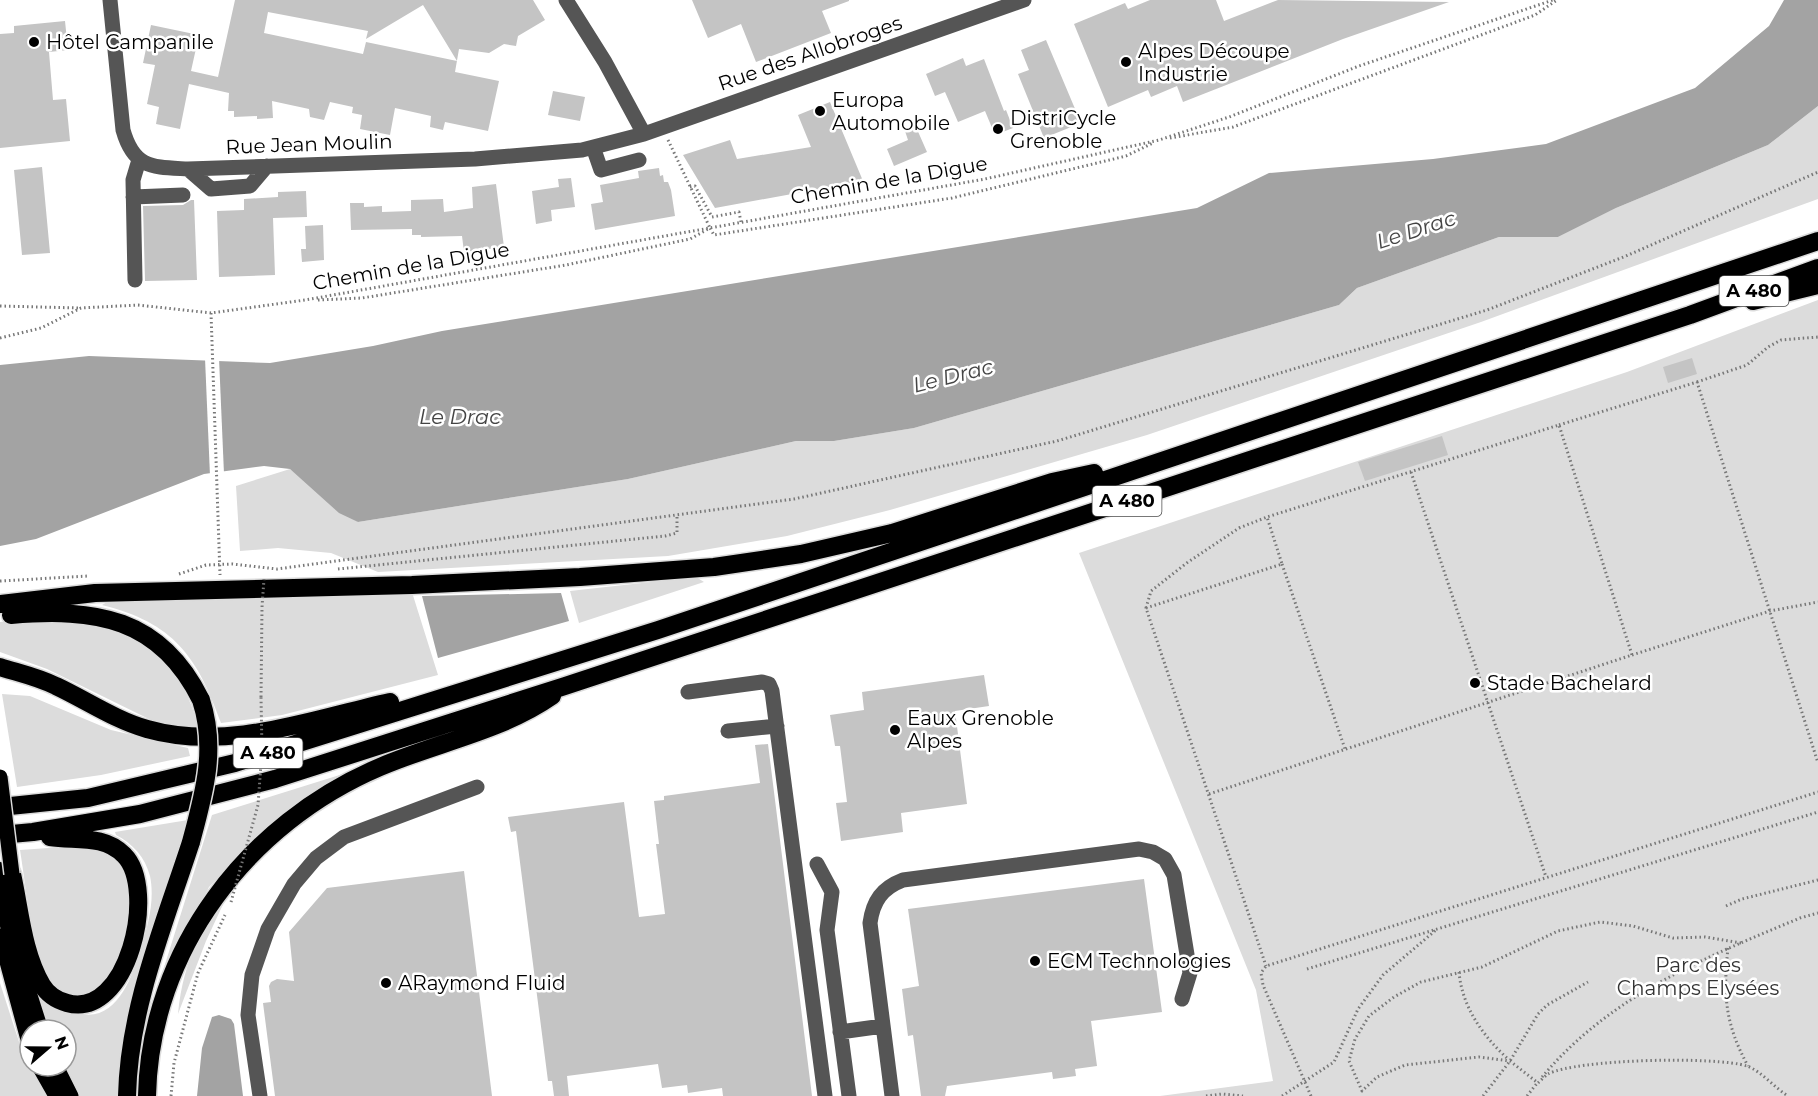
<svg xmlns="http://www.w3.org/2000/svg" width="1818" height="1096" font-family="Montserrat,sans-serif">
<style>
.green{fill:#dcdcdc}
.water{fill:#a3a3a3}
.pier{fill:#fff}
.building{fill:#c4c4c4;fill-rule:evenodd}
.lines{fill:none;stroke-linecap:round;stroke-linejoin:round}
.major-casing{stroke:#dbdbdb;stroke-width:18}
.highway-casing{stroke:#dbdbdb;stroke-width:21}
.path{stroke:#777;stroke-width:3;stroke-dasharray:1.5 3;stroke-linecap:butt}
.minor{stroke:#555;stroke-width:15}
.major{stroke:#000;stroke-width:15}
.highway{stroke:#000;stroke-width:18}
.major-bridge-casing{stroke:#dbdbdb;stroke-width:18;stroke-linecap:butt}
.highway-bridge-casing{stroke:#dbdbdb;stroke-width:21;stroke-linecap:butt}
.path-bridge{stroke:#777;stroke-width:3;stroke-dasharray:1.5 3;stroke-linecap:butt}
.major-bridge{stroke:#000;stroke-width:15}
.highway-bridge{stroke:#000;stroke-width:18}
.poi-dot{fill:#000;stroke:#fff;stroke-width:2}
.labels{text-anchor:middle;stroke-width:5;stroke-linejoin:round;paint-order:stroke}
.shield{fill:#fff;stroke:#4c4c4c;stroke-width:1.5}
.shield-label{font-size:18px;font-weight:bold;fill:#000}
.poi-label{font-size:20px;fill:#000;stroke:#fff;text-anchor:start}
.street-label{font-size:20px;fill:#000;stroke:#fff}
.park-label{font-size:20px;fill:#333;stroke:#fff}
.water-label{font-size:21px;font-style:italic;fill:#444;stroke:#fff}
</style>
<rect width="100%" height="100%" fill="#fff"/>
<path class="green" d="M1818 106V199L1481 322 1147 435 890 510 787 536 668 556 378 572 331 553 278 548 240 551 236 486 290 469 358 522 628 479 796 441H834L914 428 1339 305 1357 288 1499 237H1558L1616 208 1768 145Z
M1818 300V1096H1160L1273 1081 1256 990 1079 553 1627 372Z
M696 577 704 582 579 623 570 591Z
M411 589 438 675 282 715 221 723C197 656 174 623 102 605L109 601Z
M35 618C118 621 177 642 199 729L162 724 151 720 47 669 0 652V622Z
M2 694 30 696 111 730 188 748 190 756 101 775 17 787Z
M346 773 262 834 209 887 155 996 212 815Z
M188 820 121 1096H77L63 1066H66V1030H47L28 975C36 984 44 995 53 1003 58 1007 67 1009 74 1012 115 1027 132 978 141 948 148 925 155 900 150 876 145 857 133 844 116 835L115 832Z
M77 846C91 849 108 850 118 863 126 872 130 884 130 896 131 916 117 979 100 990 87 998 63 999 54 987 32 958 26 886 20 850Z
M232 885 206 941 178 1014C184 956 201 933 232 885Z
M0 983 21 1048 48 1096H0Z"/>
<path class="water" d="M1784 0H1818V106L1768 145 1616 208 1558 237H1499L1357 288 1339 305 914 428 834 441H796L628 479 358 522 339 513 290 469 264 466 204 474 36 539 0 546V365L89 356 270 363 373 346 442 331 1197 208 1269 173 1433 159 1546 144 1695 88 1769 26Z
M561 593 569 621 438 658 422 596Z
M219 1015 231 1019 234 1024 243 1096H197L202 1048 212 1017Z"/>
<path class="pier" d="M205 358H219L224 474 210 476Z"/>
<path class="building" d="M235 0H533L545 20 518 36 516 46 504 44 489 53 459 49 455 72 499 81 488 131 445 122 443 130 430 127 431 116 395 108 390 135 360 129 362 115 352 113 353 107 330 102 324 120 310 117 309 109 272 101 273 118 257 119V116L234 117V111H228L229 93 189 84 180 129 156 124 159 107 147 104 155 65 143 63 151 25 199 35 191 71 218 77ZM423 5 457 61 366 42 363 54 264 33 268 12 368 31 366 39Z
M692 0H849V1L822 11 831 33 756 62 741 24 708 38Z
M1150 0H1216L1224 21 1278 0 1449 2 1343 39 1183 102 1177 86 1151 97 1148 90 1108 107 1074 24 1125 3 1128 9Z
M65 21 68 50 49 52 53 100 66 99 70 141 0 148V34L14 33V26Z
M1046 40 1081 123 1044 138 1018 74 1029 70 1021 50Z
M963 58 966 66 984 59 1004 111 1006 110 1013 128 995 135 985 111 958 122 945 92 935 96 926 74Z
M553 91 585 97 580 121 548 115Z
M830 102 863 181 715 208 683 155 730 140 737 159 811 147 798 115Z
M916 127 927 152 894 166 887 149 908 140 905 131Z
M42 167 50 253 22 255 14 170Z
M659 168 660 176 663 175 664 182H668L671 190 675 216 595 230 591 204 603 202 600 185 639 178 638 171Z
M571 178 575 207 551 210 552 221 536 224 532 191 559 187 558 179Z
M496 184 504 247 464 252 462 236 421 237V235H412V229L351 230 350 203H364V207L382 206V212L411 211V200L443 199 444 212 473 208 472 187Z
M306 191 307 217 273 218 275 275 219 277 217 211 244 210V199L278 197V192Z
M191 200H194L197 280 145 281 143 206 183 205Z
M323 225 324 260 302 262 301 249H306L305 226Z
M1692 358 1697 374 1668 383 1663 367Z
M1442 436 1448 455 1365 481 1358 462Z
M984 675 989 706 955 711 967 804 901 813 903 832 841 841 836 803 847 802 840 746H835L830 715 864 710 862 692Z
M768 744 812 1096H723L722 1088 688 1093 687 1085 662 1088 658 1064 567 1076 569 1096H554L552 1081H548L516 831 511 832 508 817 624 802 639 917 665 914 656 844H659L654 801 664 800V796L760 783 755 745Z
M464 871 492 1096H275L263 1003 271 1002 269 986 271 982 277 979 294 981 289 932 327 888Z
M1144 879 1162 1012 1091 1021 1097 1066 1075 1069 1076 1076 1053 1079 1052 1072 947 1086 945 1096H921L913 1035 908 1036 902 989 919 986 908 909Z"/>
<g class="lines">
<g class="major-casing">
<path id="major" d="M0 936 30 1047
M21 967 41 1030
M39 1066 56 1096
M56 1066 71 1096"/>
</g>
<g class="highway-casing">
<path id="highway" d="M1753 301 1818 285
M0 604 95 593 412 585 580 577 714 567 801 554 892 533 1052 482 1094 473
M11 615C95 608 160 617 201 700
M0 667C19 673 38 677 56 686 86 700 115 720 147 729 228 752 312 719 390 702
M0 807 88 798 235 763 658 630 1818 241
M0 835 33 832 140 814 275 779 565 686 1690 315 1818 268
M0 871 6 914 23 978
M12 874C20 910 23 953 42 985 48 995 56 1000 67 1003 128 1020 158 889 124 855 104 834 75 841 50 837
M127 1096C129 1008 164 925 191 842
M147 1096C150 950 248 823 380 767 436 743 502 731 552 696"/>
</g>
<path class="path" d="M1170 138 1233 127 1535 15 1557 0
M668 140 710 228
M690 187 695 186 712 217 739 212 741 222
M318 300 362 298 566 265 690 239 710 228 714 235 952 198 1126 156 1153 143
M0 306 79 308
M211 313 220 575
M0 338 41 328 81 308 138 305 211 313 305 300 985 179 1159 140 1229 117 1359 66 1553 0
M1697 382 1747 365 1768 347 1781 340 1818 337
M1559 425 1697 382 1818 763
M1411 472 1546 877
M1282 564 1345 749
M338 569 665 536 677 533V516
M179 574 206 565 232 564 277 569 794 499 1057 441 1487 310 1626 256 1818 172
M0 581 88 576
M1146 608 1151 591 1188 562 1239 528 1267 517
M1632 655 1770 611 1818 602
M261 697 262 607
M1209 794 1632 655 1559 425 1267 517 1282 564 1146 608 1266 966
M1726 906 1742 899 1818 880
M1741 943 1705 937 1673 938 1633 926 1600 922 1558 931 1482 967 1421 982 1394 997 1369 1016 1355 1039 1349 1061 1362 1091 1377 1077 1405 1065 1479 1057 1510 1061 1538 1083C1541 1080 1545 1076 1548 1074 1577 1059 1715 1056 1747 1066 1761 1071 1775 1088 1788 1096
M1728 948C1723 995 1725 1024 1748 1066
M1307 969 1818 812
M1459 972C1462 1007 1483 1036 1508 1059
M1542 1077C1611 995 1704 958 1800 918L1818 913
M171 1096 174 1063 198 973 225 915
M1206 1096 1222 1094 1243 1096
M1282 1096 1334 1062 1358 1009 1383 975 1436 930
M1311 1096 1263 985 1261 973 1266 966 1818 792
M1483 1096 1510 1061 1538 1014 1547 1005 1588 982
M1527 1096 1538 1082"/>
<path class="minor" d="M110 0 123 130C134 169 153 167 188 169L475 159 582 150 644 134 1024 0
M566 0 605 62 644 134
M593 147 601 170 639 160
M188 169 211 189 250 186 267 166
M133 197 183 195
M135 280 133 180 139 160
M688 692 762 682 769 684 772 691 825 1096
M728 731 777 726
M817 864 832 892 827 930 849 1096
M840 1032 883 1026
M260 1096 248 1015 252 975 268 929 294 884 316 858 344 837 477 787
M892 1096 870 923C873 901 882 888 903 880L1139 849 1153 852 1165 859 1174 875 1190 973 1182 999"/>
<use href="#major" class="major"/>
<use href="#highway" class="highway"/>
<g class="major-bridge-casing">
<path id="major-bridge" d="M0 777 12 874"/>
</g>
<g class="highway-bridge-casing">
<path id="highway-bridge" d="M191 842C204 794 217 749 201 700"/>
</g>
<path class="path-bridge" d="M262 607 264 579
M231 902 258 805 262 750 261 697"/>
<use href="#major-bridge" class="major-bridge"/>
<use href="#highway-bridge" class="highway-bridge"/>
</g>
<g class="poi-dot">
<circle cx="34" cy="42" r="6"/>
<circle cx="1126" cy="62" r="6"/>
<circle cx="820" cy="111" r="6"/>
<circle cx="998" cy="129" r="6"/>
<circle cx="1475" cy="683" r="6"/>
<circle cx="895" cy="730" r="6"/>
<circle cx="1035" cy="961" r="6"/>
<circle cx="386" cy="983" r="6"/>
</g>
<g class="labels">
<g class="shield">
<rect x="1719.5" y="276" width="69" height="30" rx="4.5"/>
<rect x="1092.5" y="486" width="69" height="30" rx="4.5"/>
<rect x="233.5" y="738" width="69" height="30" rx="4.5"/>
</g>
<g class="shield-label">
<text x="1754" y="297">A 480</text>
<text x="1127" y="507">A 480</text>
<text x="268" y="759">A 480</text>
</g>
<g class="poi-label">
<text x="46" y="49">Hôtel Campanile</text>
<text x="1138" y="58">Alpes Découpe<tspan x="1138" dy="23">Industrie</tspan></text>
<text x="832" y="107">Europa<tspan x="832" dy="23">Automobile</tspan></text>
<text x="1010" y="125">DistriCycle<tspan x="1010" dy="23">Grenoble</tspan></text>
<text x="1487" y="690">Stade Bachelard</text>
<text x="907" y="725">Eaux Grenoble<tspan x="907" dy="23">Alpes</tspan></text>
<text x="1047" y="968">ECM Technologies</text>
<text x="398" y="990">ARaymond Fluid</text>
</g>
<g class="street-label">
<text transform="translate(810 53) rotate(-19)" y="7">Rue des Allobroges</text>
<text transform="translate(309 144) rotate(-2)" y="7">Rue Jean Moulin</text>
<text transform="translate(889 180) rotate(-10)" y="7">Chemin de la Digue</text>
<text transform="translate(411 266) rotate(-10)" y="7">Chemin de la Digue</text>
</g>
<g class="park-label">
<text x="1698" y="972">Parc des<tspan x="1698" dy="23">Champs Elysées</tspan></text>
</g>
<g class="water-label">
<text transform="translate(1416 230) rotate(-18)" y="7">Le Drac</text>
<text transform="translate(953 376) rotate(-14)" y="7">Le Drac</text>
<text x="460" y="424">Le Drac</text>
</g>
</g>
<g transform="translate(48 1048) rotate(70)"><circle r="28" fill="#ffffff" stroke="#999999" stroke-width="1.5"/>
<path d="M0-4.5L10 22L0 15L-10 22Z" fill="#000000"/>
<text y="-9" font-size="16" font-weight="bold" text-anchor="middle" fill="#000000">N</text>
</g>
</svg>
